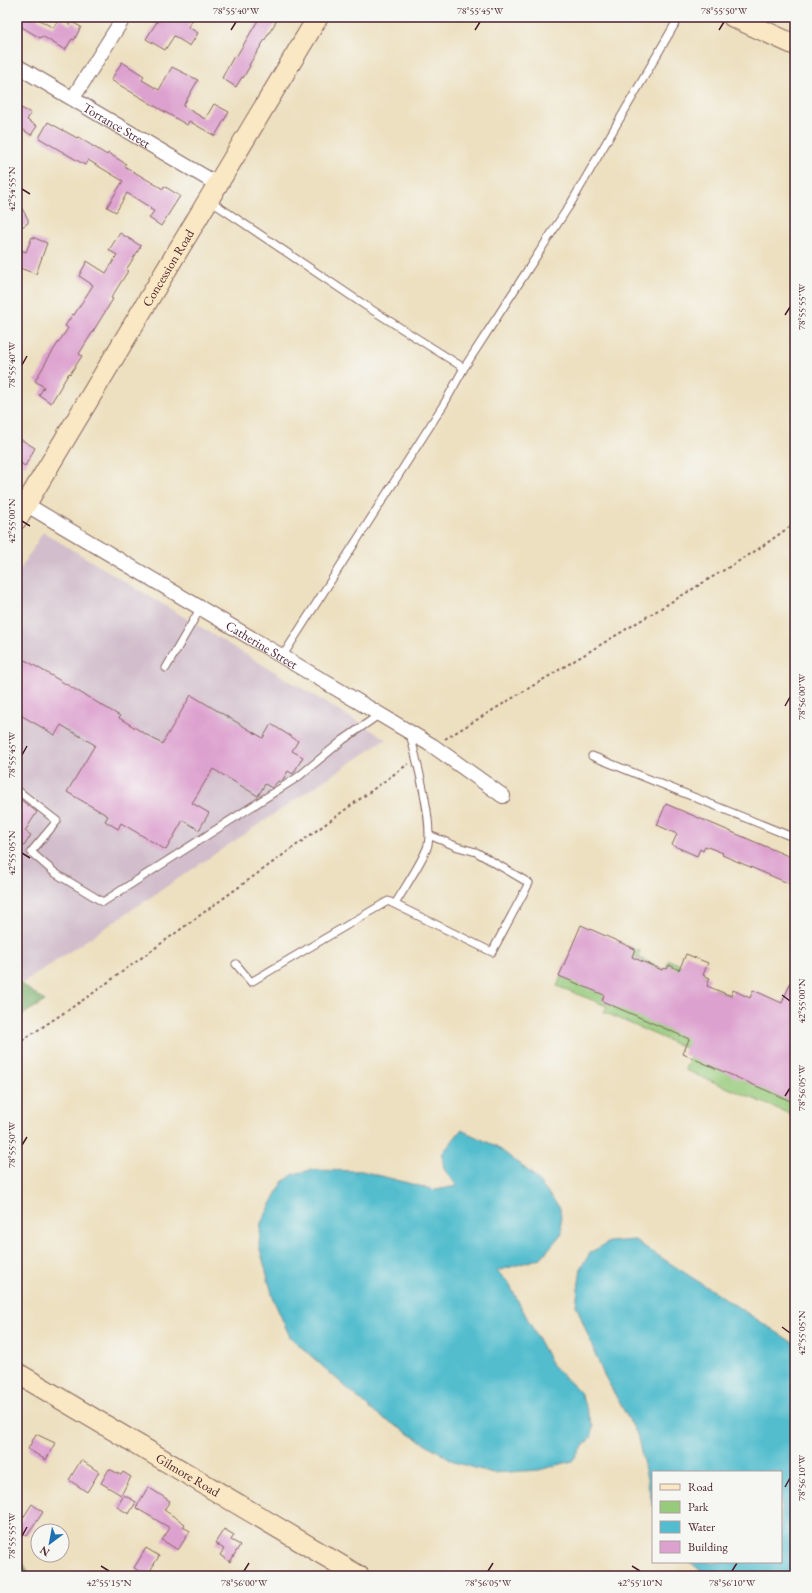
<svg xmlns="http://www.w3.org/2000/svg" width="812" height="1593" font-family="'EB Garamond',serif">
<style>
.industrial{fill:#d1bdcb}
.green{fill:#97cb7b;stroke:#707553}
.forest{fill:#79af6b;stroke:#62674b}
.water{fill:#52bdce;stroke:#4e6e7c}
.building{fill:#dda1cf}
.lines{fill:none;stroke-linecap:round;stroke-linejoin:round}
.lane-casing{stroke:#83635f;stroke-width:9}
.street-casing{stroke:#83635f;stroke-width:16}
.secondary-casing{stroke:#83635f;stroke-width:22}
.path{stroke:#83635f;stroke-width:2;stroke-dasharray:3 3;stroke-linecap:butt}
.lane{stroke:#fff;stroke-width:7}
.street{stroke:#fff;stroke-width:14}
.secondary{stroke:#fae7c3;stroke-width:20}
.ticks{fill:none;stroke:#4a1f2b;stroke-width:1.5}
.labels{text-anchor:middle;stroke-width:3;stroke-linejoin:round;paint-order:stroke}
.street-label{font-size:13px;fill:#4a1f2b;stroke:#f6f6f2}
.neatline{fill:none;stroke:#4a1f2b;stroke-width:1.5}
.ticks-label{font-size:10px;text-anchor:middle;fill:#4a1f2b}
</style>
<rect width="100%" height="100%" fill="#f6f6f2"/>
<filter id="ink" filterUnits="userSpaceOnUse"><feTurbulence type="fractalNoise" baseFrequency=".025" numOctaves="2"/><feDisplacementMap in="SourceGraphic" scale="8" xChannelSelector="R" yChannelSelector="G"/><feConvolveMatrix kernelMatrix="1 2 1 2 8 2 1 2 1" color-interpolation-filters="sRGB"/></filter>
<filter id="wash" filterUnits="userSpaceOnUse"><feTurbulence type="fractalNoise" baseFrequency=".012" numOctaves="4" result="noise"/><feDisplacementMap in="SourceGraphic" scale="16" xChannelSelector="R" yChannelSelector="G"/><feGaussianBlur stdDeviation="0.9" result="paint"/><feColorMatrix in="noise" values="0 0 0 0 0 0 0 0 0 0 0 0 0 0 0 0 0 1.4 0 .05"/><feComposite in="paint" operator="in"/></filter>
<g filter="url(#wash)">
<rect width="100%" height="100%" fill="#ede0c0"/>
<path class="industrial" d="M43 532 386 739 23 983 17 979V575Z"/>
<path class="green" d="M582 928 640 951 637 957 666 970 669 960 706 976 697 997 708 1001 712 988 783 1016 795 983V1116L685 1070 692 1051 604 1012 607 1006 557 986Z"/>
<path class="forest" d="M17 981 45 1001 17 1018Z
M17 1552 30 1576H17Z"/>
<path class="water" d="M461 1130 496 1146 532 1174 560 1208 562 1233 541 1258 497 1271 508 1282 552 1365 580 1392 593 1426 592 1435 572 1461 539 1470 493 1473 457 1463 375 1413 290 1337 274 1301 259 1245 261 1223 283 1182 294 1174 311 1170 362 1171 435 1190 457 1186 444 1169 442 1154Z
M634 1240 795 1344V1574L769 1576H739L736 1574 701 1571 690 1562H781V1472H653V1506L637 1434 603 1373 576 1305 581 1267 591 1252 609 1242Z"/>
<g id="blocks">
<path class="building" d="M17 17H35L53 28 60 18 70 25 72 22 81 27 74 40 72 39 65 50 42 36 40 38 17 24Z
M160 17H194L188 27 198 33 190 46 174 36 165 50 146 39Z
M260 17H279L249 65 250 66 243 78 242 77 236 87 222 78 234 56 236 57Z
M122 62 144 76 142 80 159 90 172 67 198 80 183 106 205 119 214 104 229 112 215 136 189 121 187 125 111 80Z
M17 106 31 113 27 120 37 126 31 135 22 129 17 138Z
M48 122 77 138 78 137 107 155 108 153 126 164 124 166 163 189 164 186 180 196 161 226 149 218 154 211 150 209 151 208 127 193 116 212 107 207 123 181 88 160 85 165 39 138Z
M17 200 28 219V223L17 230Z
M120 233 141 246 126 270 128 271 111 298 113 299 79 354 82 356 70 374 69 373 51 403 39 395 44 387 35 381 49 357 68 328 65 326 73 314 74 315 93 285 79 276 87 261 106 273 117 255 109 250Z
M32 237 47 243 36 274 17 267V249L26 252Z
M17 437 35 448 25 466 17 461Z
M25 660 120 716 119 718 162 744 191 695 263 738 271 724 298 741 292 751 303 757 293 774 288 771 282 781 280 782 278 781 272 788 265 784 258 796 213 769 192 803 209 813 199 830 183 820 166 850 121 823 118 829 105 821 108 816 67 792 95 745 61 725 55 735 17 713V674Z
M17 797 37 812 25 831 31 835 24 846 18 843 17 845Z
M666 804 795 859V886L722 855 723 853 705 846 703 851 700 849 697 856 672 845 677 834 657 825Z
M581 925 635 949 632 957 662 970 663 968 667 969 669 965 679 970 686 954 708 963 703 975 710 978 707 986 731 996 733 990 750 998 753 990 782 1003 795 972V1103L683 1054 689 1039 602 1001 604 995 559 976Z
M36 1434 55 1443 46 1460 28 1449Z
M81 1460 99 1472 87 1492 69 1480Z
M109 1469 121 1475 123 1472 131 1477 121 1495 101 1483Z
M148 1487 170 1501 164 1510 185 1524 183 1527 190 1531 178 1550 162 1540 170 1528 136 1508Z
M124 1495 136 1502 129 1514 117 1507Z
M32 1504 43 1512 27 1536 17 1529V1527Z
M224 1529 234 1535 231 1540 240 1545 230 1562 220 1555 224 1549 215 1543Z
M146 1548 159 1556 147 1576 134 1568Z"/>
</g>
</g>
<g filter="url(#ink)">
<use href="#blocks" fill-opacity="0" stroke="#83635f" stroke-width="1"/>
<g class="lines">
<g class="lane-casing">
<path id="lane" d="M209 200 366 306 464 368
M282 657 444 404 464 368 571 203 679 17
M166 668 200 609
M592 756 795 838
M17 790 57 821 31 852 55 873 103 902 298 777 343 740 380 714
M395 904C405 887 420 865 427 848 435 827 416 758 410 734
M236 964 251 982 388 901 492 952 529 883 476 852 458 847 429 835"/>
</g>
<g class="street-casing">
<g id="street">
<path id="s1" d="M17 66 217 184"/>
<path d="M73 98 124 17"/>
<path id="s2" d="M17 499 433 746 503 796"/>
</g>
</g>
<g class="secondary-casing">
<g id="secondary">
<path d="M733 17 795 45"/>
<path id="s3" d="M17 519 318 17"/>
<path id="s4" d="M17 1373 359 1576"/>
</g>
</g>
<path class="path" d="M445 739 757 550 795 523
M17 1044 89 996 408 764"/>
<use href="#lane" class="lane"/>
<use href="#street" class="street"/>
<use href="#secondary" class="secondary"/>
</g>
</g>
<path class="ticks" d="M231 30 236 22M475 30 480 22M719 30 724 22M22 189 30 194M785 315 790 307M22 365 27 356M22 521 30 526M785 706 790 697M22 755 27 746M22 853 30 858M782 995 790 1001M785 1096 790 1088M22 1145 27 1137M782 1327 790 1333M785 1487 790 1478M22 1536 27 1527M101 1566 109 1571M632 1566 640 1571M244 1571 249 1563M488 1571 493 1563M732 1571 737 1563"/>
<g class="labels">
<g class="street-label">
<text dy="5" stroke="none"><textPath href="#s1" startOffset="116">Torrance Street</textPath></text>
<text dy="5" stroke="none"><textPath href="#s3" startOffset="293">Concession Road</textPath></text>
<text dy="5" stroke="none"><textPath href="#s2" startOffset="285">Catherine Street</textPath></text>
<text dy="5" stroke="none"><textPath href="#s4" startOffset="199">Gilmore Road</textPath></text>
</g>
</g>
<rect width="812" height="1593" fill="none" stroke="#f6f6f2" stroke-width="44"/>
<rect x="652" y="1471" width="130" height="92" fill="#f6f6f2" stroke="#b1a0a2"/>
<rect x="660" y="1484" width="20" height="6" fill="#fae7c3" stroke="#b1a0a2"/>
<text x="688" y="1491" font-size="12" fill="#4a1f2b">Road</text>
<rect x="660" y="1501" width="20" height="12" fill="#97cb7b" stroke="#b1a0a2"/>
<text x="688" y="1511" font-size="12" fill="#4a1f2b">Park</text>
<rect x="660" y="1521" width="20" height="12" fill="#52bdce" stroke="#b1a0a2"/>
<text x="688" y="1531" font-size="12" fill="#4a1f2b">Water</text>
<rect x="660" y="1541" width="20" height="12" fill="#dda1cf" stroke="#b1a0a2"/>
<text x="688" y="1551" font-size="12" fill="#4a1f2b">Building</text>
<g transform="translate(50 1543) rotate(212)"><circle r="19" fill="#f6f6f2" stroke="#b1a0a2"/>
<path d="M0-3L7 15L0 10L-7 15Z" fill="#1f6fb2"/>
<text y="-6" font-size="11" font-weight="bold" text-anchor="middle" fill="#4a1f2b">N</text>
</g>
<rect x="22" y="22" width="768" height="1549" class="neatline"/>
<g class="ticks-label">
<text x="236" y="14">78°55'40"W</text>
<text x="480" y="14">78°55'45"W</text>
<text x="724" y="14">78°55'50"W</text>
<text transform="translate(11 189) rotate(-90)" y="4">42°54'55"N</text>
<text transform="translate(801 307) rotate(-90)" y="4">78°55'55"W</text>
<text transform="translate(11 365) rotate(-90)" y="4">78°55'40"W</text>
<text transform="translate(11 521) rotate(-90)" y="4">42°55'00"N</text>
<text transform="translate(801 697) rotate(-90)" y="4">78°56'00"W</text>
<text transform="translate(11 755) rotate(-90)" y="4">78°55'45"W</text>
<text transform="translate(11 853) rotate(-90)" y="4">42°55'05"N</text>
<text transform="translate(801 1001) rotate(-90)" y="4">42°55'00"N</text>
<text transform="translate(801 1088) rotate(-90)" y="4">78°56'05"W</text>
<text transform="translate(11 1145) rotate(-90)" y="4">78°55'50"W</text>
<text transform="translate(801 1333) rotate(-90)" y="4">42°55'05"N</text>
<text transform="translate(801 1478) rotate(-90)" y="4">78°56'10"W</text>
<text transform="translate(11 1536) rotate(-90)" y="4">78°55'55"W</text>
<text x="109" y="1586">42°55'15"N</text>
<text x="244" y="1586">78°56'00"W</text>
<text x="488" y="1586">78°56'05"W</text>
<text x="640" y="1586">42°55'10"N</text>
<text x="732" y="1586">78°56'10"W</text>
</g>
</svg>
